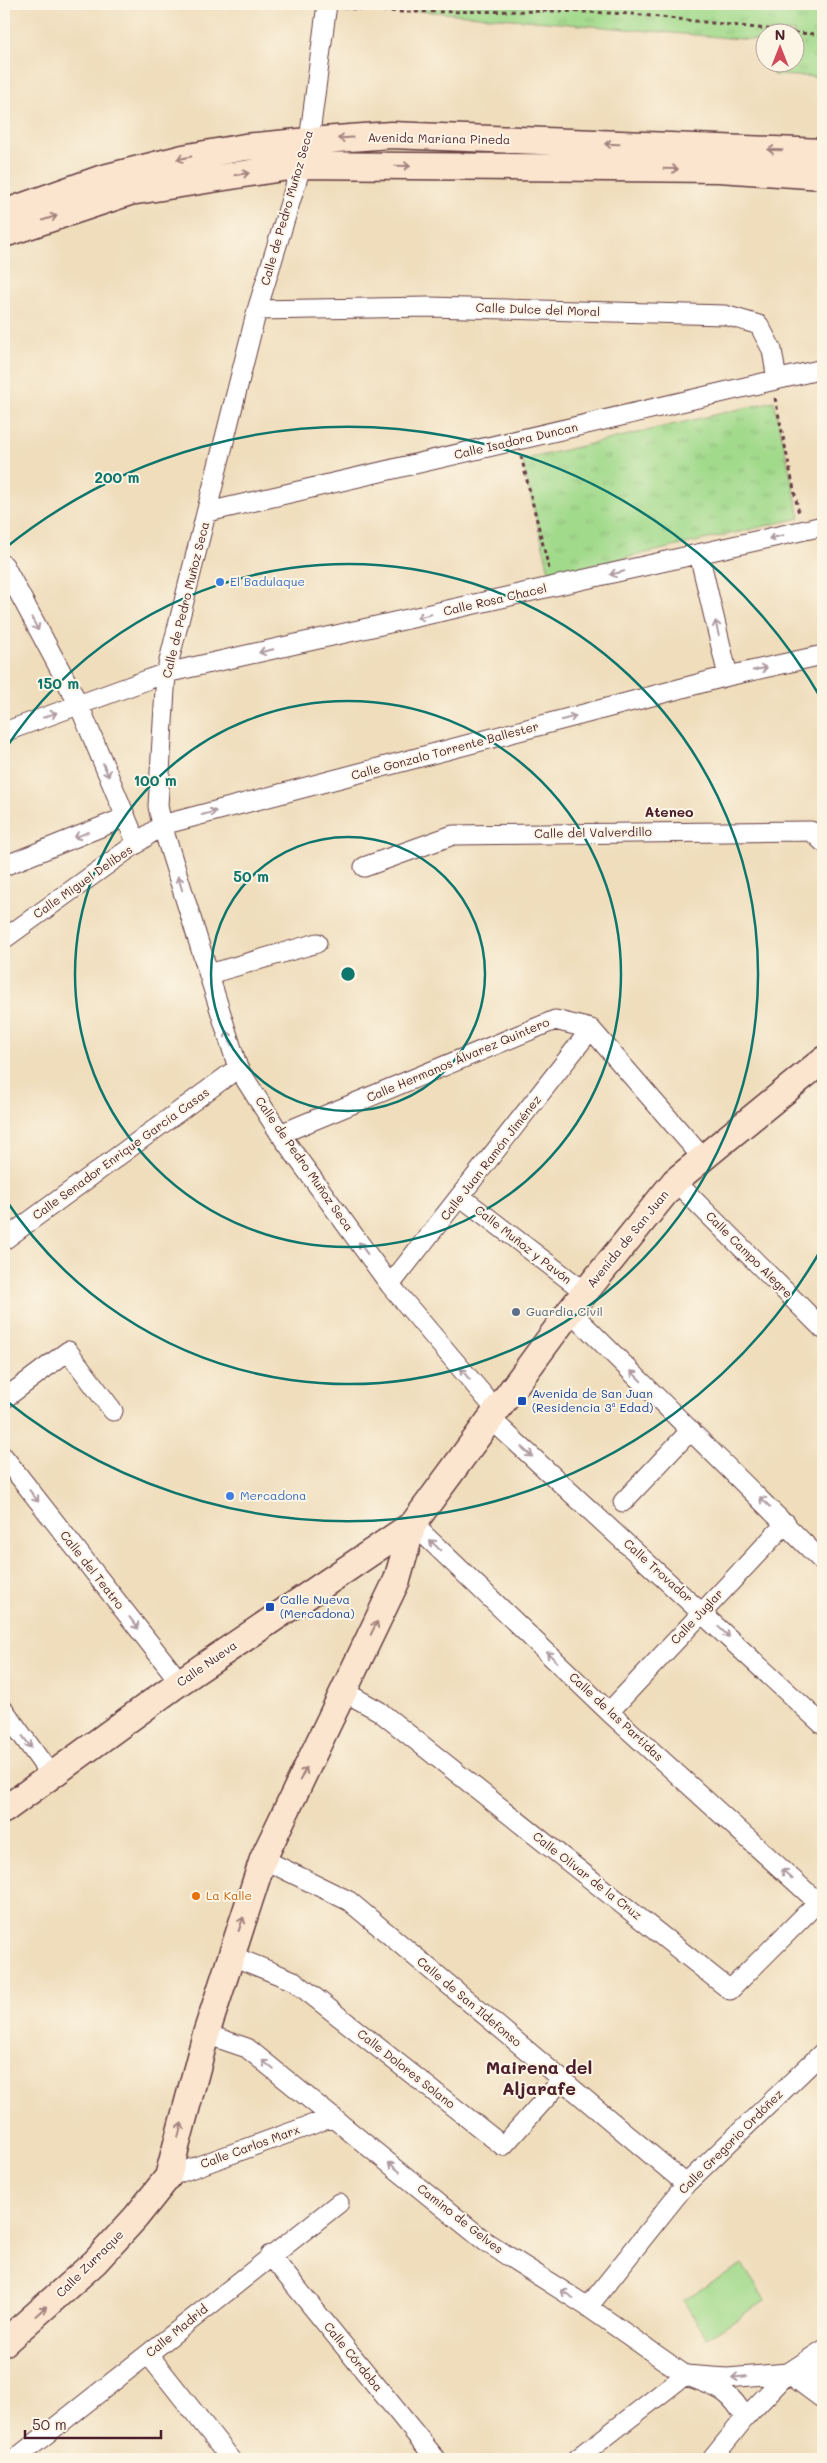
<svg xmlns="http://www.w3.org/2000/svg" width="827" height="2463" font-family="Mali,sans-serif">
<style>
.green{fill:#a2da8c;stroke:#767c5c}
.park{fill:url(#park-tufts);stroke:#767c5c}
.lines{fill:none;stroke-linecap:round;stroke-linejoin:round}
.street-casing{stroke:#633c41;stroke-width:21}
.secondary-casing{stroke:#633c41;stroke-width:29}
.path{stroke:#633c41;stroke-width:3;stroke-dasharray:4 4;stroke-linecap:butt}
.street{stroke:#fff;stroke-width:19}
.secondary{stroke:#fbe5cf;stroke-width:26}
.oneway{stroke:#a2827d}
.oneway2{stroke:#ae9aa0}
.ring{fill:none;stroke:#0f766e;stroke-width:2.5}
.shop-dot{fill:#3f7fe0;stroke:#fcf5e5;stroke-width:2}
.service-dot{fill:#5c6f8a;stroke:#fcf5e5;stroke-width:2}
.transit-dot{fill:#1a4fb4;stroke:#fcf5e5;stroke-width:2}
.food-dot{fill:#e8710a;stroke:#fcf5e5;stroke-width:2}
.labels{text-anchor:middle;stroke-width:4;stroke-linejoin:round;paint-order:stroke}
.street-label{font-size:12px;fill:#4a1f2b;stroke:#fcf5e5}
.shop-label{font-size:12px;fill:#366cbe;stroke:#fcf5e5;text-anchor:start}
.service-label{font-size:12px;fill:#4e5e75;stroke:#fcf5e5;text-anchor:start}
.transit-label{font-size:12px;fill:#164399;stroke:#fcf5e5;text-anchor:start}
.food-label{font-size:12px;fill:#c56008;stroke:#fcf5e5;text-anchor:start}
.neighbourhood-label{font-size:14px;font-weight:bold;fill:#4a1f2b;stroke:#fcf5e5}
.district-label{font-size:18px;font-weight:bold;fill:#4a1f2b;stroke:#fcf5e5}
.centre{fill:#0f766e;stroke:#fcf5e5;stroke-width:2.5}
.ring-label{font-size:15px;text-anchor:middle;font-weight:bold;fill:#0f766e;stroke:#fcf5e5;stroke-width:4;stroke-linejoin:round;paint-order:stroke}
</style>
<defs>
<pattern id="park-tufts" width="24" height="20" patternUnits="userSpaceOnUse" patternTransform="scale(1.25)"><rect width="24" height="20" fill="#a2da8c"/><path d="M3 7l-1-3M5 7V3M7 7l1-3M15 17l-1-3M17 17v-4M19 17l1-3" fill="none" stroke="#8dbb79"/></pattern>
</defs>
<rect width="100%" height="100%" fill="#fcf5e5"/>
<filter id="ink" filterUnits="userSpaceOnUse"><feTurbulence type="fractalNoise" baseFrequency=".02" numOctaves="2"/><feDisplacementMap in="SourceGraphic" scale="10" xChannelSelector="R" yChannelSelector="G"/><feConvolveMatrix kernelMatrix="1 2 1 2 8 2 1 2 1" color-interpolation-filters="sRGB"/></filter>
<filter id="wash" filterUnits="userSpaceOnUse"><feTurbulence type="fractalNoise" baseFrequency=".0096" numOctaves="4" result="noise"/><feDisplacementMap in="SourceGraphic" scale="20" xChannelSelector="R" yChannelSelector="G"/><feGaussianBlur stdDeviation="1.12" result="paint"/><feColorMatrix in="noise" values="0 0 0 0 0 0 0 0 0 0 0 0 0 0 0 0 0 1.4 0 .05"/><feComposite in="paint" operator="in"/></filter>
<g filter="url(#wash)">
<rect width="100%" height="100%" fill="#efddbb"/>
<path class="green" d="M742 2264 765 2300 707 2338 683 2300Z"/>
<path class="park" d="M341 4H823V77L773 75 771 63 794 62V32H764V41Z
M774 401 800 518 550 575 522 460Z"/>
</g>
<g filter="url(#ink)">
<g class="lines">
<g class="street-casing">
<path id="street" d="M327 4 309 141 257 310 166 673 158 806 162 825 238 1068 280 1134 390 1285 497 1411
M257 310 428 307 725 315 759 325 772 350 777 380
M208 512 823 369
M699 554 728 676
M4 565 79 705 137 844
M4 732 166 673 823 526
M4 866 126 817
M364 867 453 835 811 831 823 842
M4 939 162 825 728 676 823 655
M209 974 317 943
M280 1134 555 1020 591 1029 702 1157
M675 1181 823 1329
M461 1197 585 1292
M4 1240 238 1068
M390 1285 591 1029
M570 1311 823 1562
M4 1399 68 1351 113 1411
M491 1419 823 1725
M4 1457 180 1682
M623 1502 691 1430
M413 1524 609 1712 823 1907
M343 1691 379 1711 730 1990 818 1902
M4 1710 50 1774
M609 1712 786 1523
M263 1859 349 1901 686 2184
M230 1955 294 1981 503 2146 562 2080
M206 2034 247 2048 486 2242 588 2307 685 2375 727 2378 788 2373H816L823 2370
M168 2177 333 2117
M270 2255 436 2459
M588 2307 686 2184 823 2052
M148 2354 231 2459
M788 2373 823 2399
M15 2459 339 2203
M577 2459 685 2375C715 2387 729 2388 745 2418
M712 2459 745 2418 788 2373 823 2350"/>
</g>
<g class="secondary-casing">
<path id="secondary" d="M4 213 103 178 183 158 245 147 309 141 391 135 823 152
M4 234 130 192 301 165 719 169 823 176
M4 1810 180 1682 413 1524 570 1311 675 1181 823 1060
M4 2343 95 2262 136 2217 168 2177 206 2034 263 1859 397 1580 413 1524"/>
</g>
<path class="path" d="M343 8 402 12 560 11 633 14 793 32
M794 33 823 34
M775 398 799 514
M521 456 549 569"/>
<use href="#street" class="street"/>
<use href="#secondary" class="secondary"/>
</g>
<defs><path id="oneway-shaft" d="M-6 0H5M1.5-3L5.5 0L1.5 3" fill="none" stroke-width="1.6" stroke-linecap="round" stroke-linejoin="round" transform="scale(1.25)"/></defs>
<g class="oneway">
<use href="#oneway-shaft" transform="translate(345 138) rotate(176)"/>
<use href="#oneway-shaft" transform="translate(612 144) rotate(-178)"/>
<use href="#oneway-shaft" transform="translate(775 150) rotate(-178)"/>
<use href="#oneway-shaft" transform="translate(184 158) rotate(168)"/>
<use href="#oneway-shaft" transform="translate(403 166) rotate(1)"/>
<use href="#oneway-shaft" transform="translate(671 169) rotate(1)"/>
<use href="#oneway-shaft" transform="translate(242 174) rotate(-9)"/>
<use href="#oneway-shaft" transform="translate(50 218) rotate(-18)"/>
<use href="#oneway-shaft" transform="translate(374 1628) rotate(-64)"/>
<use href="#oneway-shaft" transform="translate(303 1774) rotate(-64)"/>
<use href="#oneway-shaft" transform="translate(241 1924) rotate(-71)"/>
<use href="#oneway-shaft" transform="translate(180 2130) rotate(-75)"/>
<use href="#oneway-shaft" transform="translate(41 2311) rotate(-42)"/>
</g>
<g class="oneway2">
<use href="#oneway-shaft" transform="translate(776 537) rotate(167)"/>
<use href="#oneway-shaft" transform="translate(617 573) rotate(167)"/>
<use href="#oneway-shaft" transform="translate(424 616) rotate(167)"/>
<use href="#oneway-shaft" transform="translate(35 624) rotate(62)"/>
<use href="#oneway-shaft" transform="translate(717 628) rotate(-103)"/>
<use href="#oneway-shaft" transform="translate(266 651) rotate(167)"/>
<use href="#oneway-shaft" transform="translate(760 669) rotate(-12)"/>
<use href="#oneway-shaft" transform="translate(50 715) rotate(-20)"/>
<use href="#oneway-shaft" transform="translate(569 718) rotate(-15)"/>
<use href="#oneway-shaft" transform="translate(106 770) rotate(67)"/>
<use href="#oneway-shaft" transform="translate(209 813) rotate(-15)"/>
<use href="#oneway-shaft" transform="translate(81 835) rotate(158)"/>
<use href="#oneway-shaft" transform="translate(180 883) rotate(-107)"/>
<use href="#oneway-shaft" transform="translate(229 1038) rotate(-108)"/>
<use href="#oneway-shaft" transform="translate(363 1248) rotate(-126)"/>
<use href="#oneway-shaft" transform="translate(465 1374) rotate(-130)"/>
<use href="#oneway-shaft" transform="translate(636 1376) rotate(-135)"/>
<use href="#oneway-shaft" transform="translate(527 1452) rotate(42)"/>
<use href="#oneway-shaft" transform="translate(34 1496) rotate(52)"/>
<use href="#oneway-shaft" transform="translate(765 1502) rotate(-136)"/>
<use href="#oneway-shaft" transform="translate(435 1545) rotate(-136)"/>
<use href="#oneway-shaft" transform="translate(134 1623) rotate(52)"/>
<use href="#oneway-shaft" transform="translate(724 1632) rotate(43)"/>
<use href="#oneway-shaft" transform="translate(552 1657) rotate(-136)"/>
<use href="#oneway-shaft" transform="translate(27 1742) rotate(54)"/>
<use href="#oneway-shaft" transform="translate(787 1874) rotate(-138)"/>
<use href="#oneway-shaft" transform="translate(268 2065) rotate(-141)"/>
<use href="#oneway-shaft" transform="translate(394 2167) rotate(-141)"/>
<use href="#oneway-shaft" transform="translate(567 2294) rotate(-148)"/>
<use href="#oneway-shaft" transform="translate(739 2377) rotate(175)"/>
</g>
</g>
<g class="ring">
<circle cx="348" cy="974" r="137"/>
<circle cx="348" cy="974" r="273"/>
<path d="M4 751A410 410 0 1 1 4 1197"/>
<path d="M822 1248A547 547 0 0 1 4 1399M4 549A547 547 0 0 1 822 700"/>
</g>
<g class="shop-dot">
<circle cx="220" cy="582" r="5"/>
<circle cx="230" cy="1496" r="5"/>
</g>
<circle class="service-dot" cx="516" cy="1312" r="5"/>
<g class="transit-dot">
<rect x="517" y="1396" width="10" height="10" rx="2.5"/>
<rect x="265" y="1602" width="10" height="10" rx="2.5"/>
</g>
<circle class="food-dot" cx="196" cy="1896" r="5"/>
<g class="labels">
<g class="street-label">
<text transform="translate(439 139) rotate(1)" y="4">Avenida Mariana Pineda</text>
<text transform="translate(287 208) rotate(-74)" y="4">Calle de Pedro Muñoz Seca</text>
<text transform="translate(538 310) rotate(2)" y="4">Calle Dulce del Moral</text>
<text transform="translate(516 441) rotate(-13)" y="4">Calle Isadora Duncan</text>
<text transform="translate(186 600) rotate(-76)" y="4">Calle de Pedro Muñoz Seca</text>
<text transform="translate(495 600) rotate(-13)" y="4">Calle Rosa Chacel</text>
<text transform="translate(445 751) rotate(-15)" y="4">Calle Gonzalo Torrente Ballester</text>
<text transform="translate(593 833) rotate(-1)" y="4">Calle del Valverdillo</text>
<text transform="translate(83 882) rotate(-35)" y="4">Calle Miguel Delibes</text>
<text transform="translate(458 1060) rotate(-23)" y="4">Calle Hermanos Álvarez Quintero</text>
<text transform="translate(121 1154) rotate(-36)" y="4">Calle Senador Enrique García Casas</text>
<text transform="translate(491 1158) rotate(-52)" y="4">Calle Juan Ramón Jiménez</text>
<text transform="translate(304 1164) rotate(55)" y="4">Calle de Pedro Muñoz Seca</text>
<text transform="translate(628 1239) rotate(-51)" y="4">Avenida de San Juan</text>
<text transform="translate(523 1245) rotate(38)" y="4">Calle Muñoz y Pavón</text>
<text transform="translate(749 1255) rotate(45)" y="4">Calle Campo Alegre</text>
<text transform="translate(92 1570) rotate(52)" y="4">Calle del Teatro</text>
<text transform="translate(658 1571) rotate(42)" y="4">Calle Trovador</text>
<text transform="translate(697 1617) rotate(-47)" y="4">Calle Juglar</text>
<text transform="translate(207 1664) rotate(-35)" y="4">Calle Nueva</text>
<text transform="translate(616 1717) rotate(43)" y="4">Calle de las Partidas</text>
<text transform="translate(587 1876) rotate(38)" y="4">Calle Olivar de la Cruz</text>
<text transform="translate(469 2002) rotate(40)" y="4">Calle de San Ildefonso</text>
<text transform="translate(406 2069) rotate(38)" y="4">Calle Dolores Solano</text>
<text transform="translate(731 2142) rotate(-45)" y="4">Calle Gregorio Ordóñez</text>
<text transform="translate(250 2147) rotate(-20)" y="4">Calle Carlos Marx</text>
<text transform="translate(460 2219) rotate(38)" y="4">Camino de Gelves</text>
<text transform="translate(90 2264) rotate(-45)" y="4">Calle Zurraque</text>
<text transform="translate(177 2331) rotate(-39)" y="4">Calle Madrid</text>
<text transform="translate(353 2357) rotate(51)" y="4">Calle Córdoba</text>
</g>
<g class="shop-label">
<text x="230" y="586">El Badulaque</text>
<text x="240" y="1500">Mercadona</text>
</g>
<g class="service-label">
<text x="526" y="1316">Guardia Civil</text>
</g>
<g class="transit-label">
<text x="532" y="1398">Avenida de San Juan<tspan x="532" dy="14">(Residencia 3ª Edad)</tspan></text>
<text x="280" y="1604">Calle Nueva<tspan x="280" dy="14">(Mercadona)</tspan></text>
</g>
<g class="food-label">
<text x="206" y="1900">La Kalle</text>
</g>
<g class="neighbourhood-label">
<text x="669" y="817">Ateneo</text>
</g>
<g class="district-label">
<text x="539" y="2074">Mairena del<tspan x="539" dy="21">Aljarafe</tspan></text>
</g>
</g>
<circle cx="348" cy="974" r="8" class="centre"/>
<g class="ring-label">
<text x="117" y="483">200 m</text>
<text x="58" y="689">150 m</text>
<text x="155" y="786">100 m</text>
<text x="251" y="882">50 m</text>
</g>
<rect width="827" height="2463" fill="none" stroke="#fcf5e5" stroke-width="20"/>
<g transform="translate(780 48)"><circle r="24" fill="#fcf5e5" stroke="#b59f9b"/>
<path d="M0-4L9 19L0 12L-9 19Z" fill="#d1495b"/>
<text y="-8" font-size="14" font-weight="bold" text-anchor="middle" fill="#4a1f2b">N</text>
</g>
<path d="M25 2430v8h136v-8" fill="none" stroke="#4a1f2b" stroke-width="2.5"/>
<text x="32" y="2430" font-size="15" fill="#4a1f2b" stroke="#fcf5e5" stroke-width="4" paint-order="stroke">50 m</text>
</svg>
